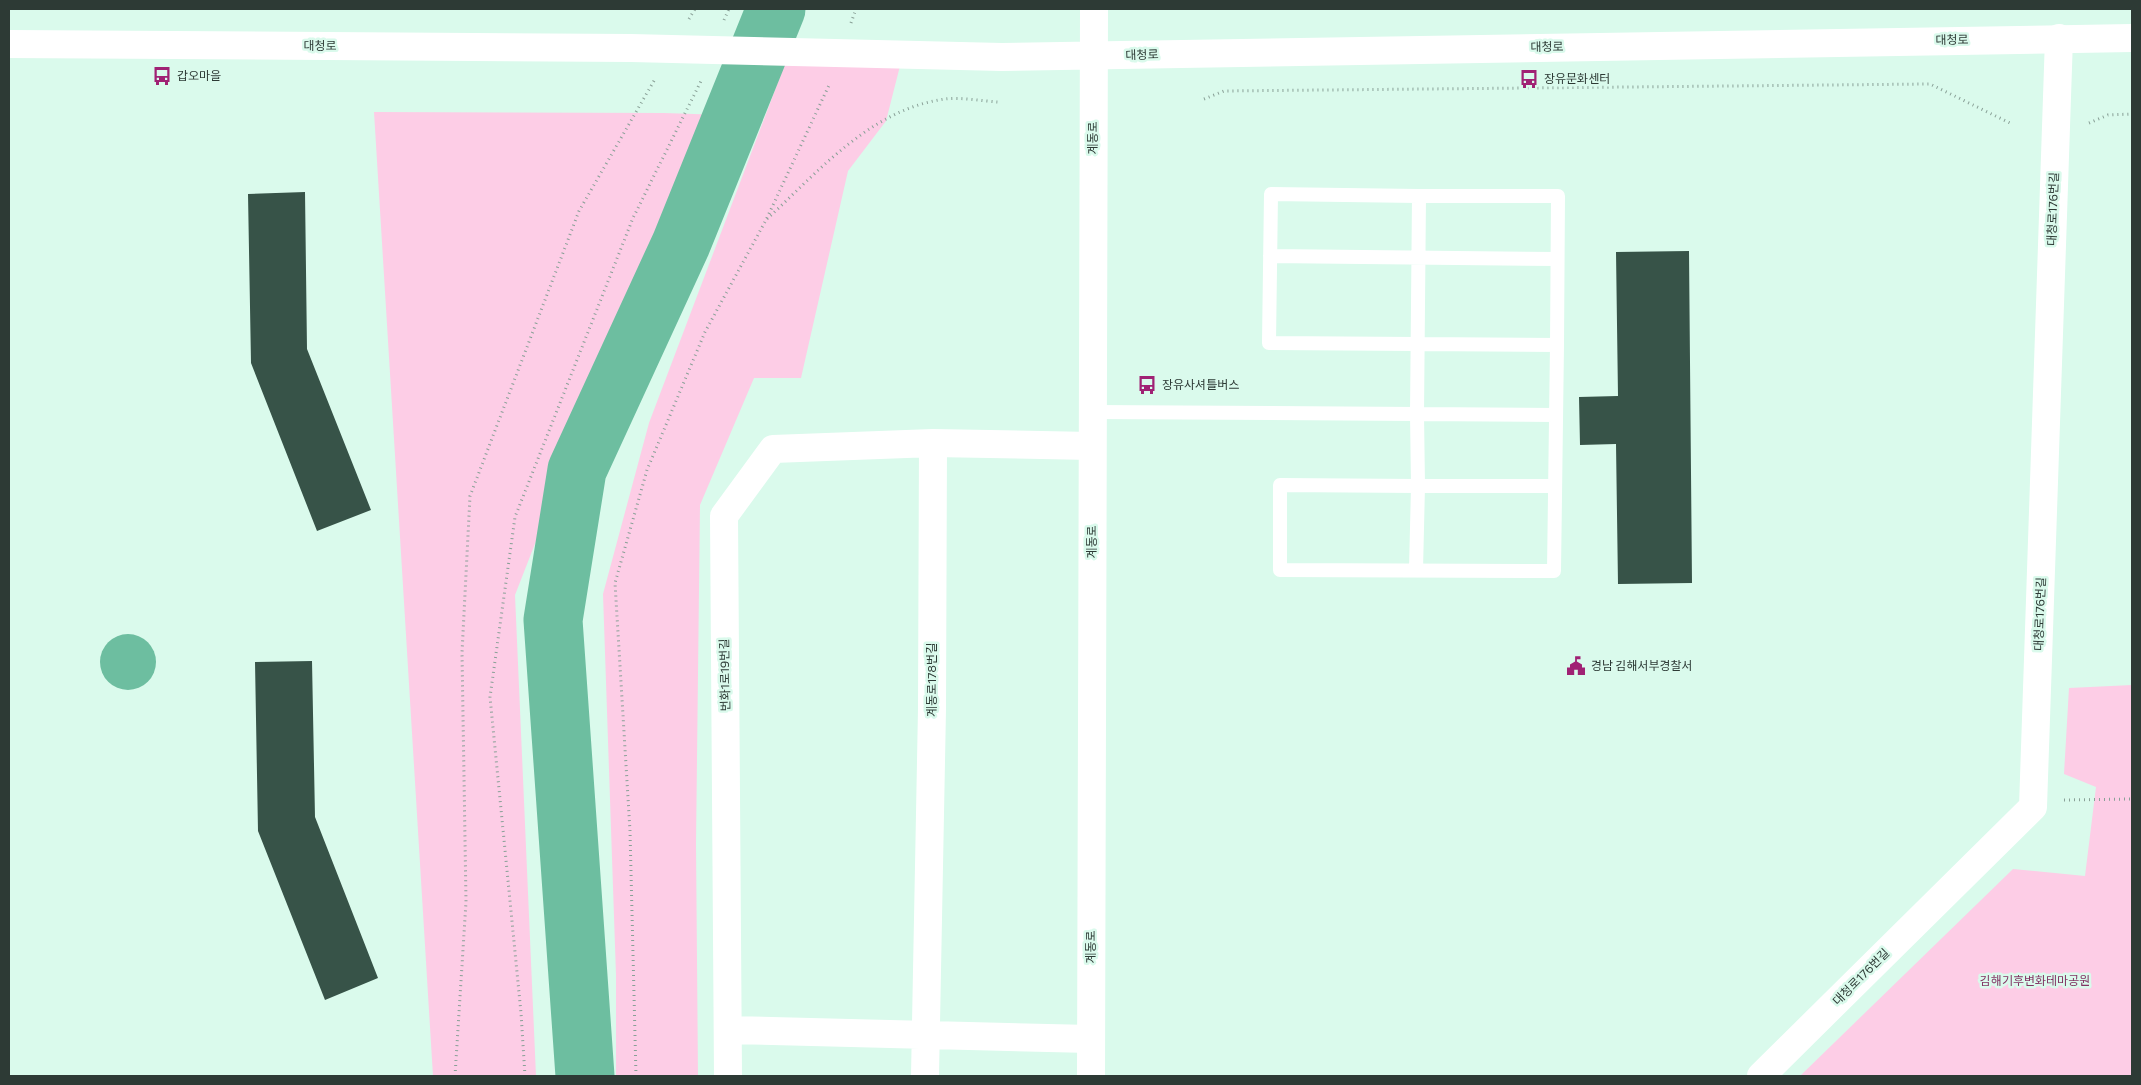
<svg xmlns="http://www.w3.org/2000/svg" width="2141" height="1085" font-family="Commissioner,'Noto Sans KR',sans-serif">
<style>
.green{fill:#fdcde6}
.water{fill:#6dbea0}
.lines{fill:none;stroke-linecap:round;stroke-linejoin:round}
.river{stroke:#6dbea0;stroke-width:59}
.building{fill:#375348}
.path{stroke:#89a097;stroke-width:3;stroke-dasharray:1 4;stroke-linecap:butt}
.lane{stroke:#fff;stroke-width:14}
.street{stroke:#fff;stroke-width:28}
.secondary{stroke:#fff;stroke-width:28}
.labels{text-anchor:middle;stroke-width:5;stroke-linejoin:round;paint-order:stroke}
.street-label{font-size:12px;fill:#2d3a35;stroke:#dafaec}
.poi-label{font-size:12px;fill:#2d3a35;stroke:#dafaec;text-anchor:start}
.park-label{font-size:12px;fill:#823463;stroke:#dafaec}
</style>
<rect width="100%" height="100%" fill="#dafaec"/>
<path class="green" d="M786 61 901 62 886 121 848 171 801 378H754L700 505 696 844 698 1076H616V975L603 594 649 423Z
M374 112 664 113 724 115 630 300 515 595 536 1076H433Z
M2132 685V1076H1800L2013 869 2085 876 2096 787 2064 774 2069 688Z"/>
<path class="water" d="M100 662a28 28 0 1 1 56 0a28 28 0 1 1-56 0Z"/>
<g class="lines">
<path class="river" d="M585 1076 553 620 577 470 681 244 776 9"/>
</g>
<path class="building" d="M305 192 307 349 371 510 317 531 251 363 248 194Z
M1689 251 1692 583 1618 584 1616 444 1580 445 1579 397 1618 396 1616 252Z
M312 661 315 817 378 978 325 1000 258 831 255 662Z"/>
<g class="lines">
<path class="path" d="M689 19 695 9
M724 20 729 9
M851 23 856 9
M1204 99 1224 91 1930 84 2010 123
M2089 123 2108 115 2132 114
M767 219C819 171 871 109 945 99 961 97 982 101 998 102
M2064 800 2132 799
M455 1076 466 902 462 653 470 496 579 211 655 79
M525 1076 521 1013 490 697 515 517 633 218 702 79
M636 1076 630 831 615 583 647 470 705 332 766 220 830 83"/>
<path class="lane" d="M1270 256 1557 259
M1093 412 1417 414 1419 196 1271 194 1269 343 1557 345 1558 196H1419
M1556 415 1417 414 1418 486 1280 485V570L1554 571 1557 345
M1416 570 1418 486H1555"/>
<path class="street" d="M729 1030 1091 1039
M728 1076 724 516 773 449 933 443 1092 446
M925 1076 932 709 933 443
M1761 1076 2033 807 2059 38"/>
<path class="secondary" d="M9 44 631 48 1002 57 2132 38
M1091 1076 1094 9"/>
</g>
<defs>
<g id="bus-bare" transform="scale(1.5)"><path d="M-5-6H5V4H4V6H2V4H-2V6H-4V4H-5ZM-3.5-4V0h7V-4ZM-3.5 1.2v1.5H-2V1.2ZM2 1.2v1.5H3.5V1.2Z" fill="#a02174" stroke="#dafaec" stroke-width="2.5" paint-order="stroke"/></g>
<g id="civic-bare" transform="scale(1.5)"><path d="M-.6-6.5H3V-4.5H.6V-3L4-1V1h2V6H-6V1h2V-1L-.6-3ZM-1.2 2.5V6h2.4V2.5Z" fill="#a02174" stroke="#dafaec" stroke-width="2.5" paint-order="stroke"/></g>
</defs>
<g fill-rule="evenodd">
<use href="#bus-bare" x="162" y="76"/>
<use href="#bus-bare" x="1529" y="79"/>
<use href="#bus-bare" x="1147" y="385"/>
<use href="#civic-bare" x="1576" y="666"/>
</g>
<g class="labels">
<g class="street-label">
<text transform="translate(1952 40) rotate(-1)" y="4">대청로</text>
<text x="320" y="50">대청로</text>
<text transform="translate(1547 47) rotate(-1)" y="4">대청로</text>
<text transform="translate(1142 55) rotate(-2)" y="4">대청로</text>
<text transform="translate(1093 138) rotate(-90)" y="4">계동로</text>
<text transform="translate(2053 209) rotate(-88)" y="4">대청로176번길</text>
<text transform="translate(1092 542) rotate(-90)" y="4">계동로</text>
<text transform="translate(2040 614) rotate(-88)" y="4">대청로176번길</text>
<text transform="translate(725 675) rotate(-91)" y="4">번화1로19번길</text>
<text transform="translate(932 680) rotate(-90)" y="4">계동로178번길</text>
<text transform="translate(1091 947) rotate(-90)" y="4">계동로</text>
<text transform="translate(1861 977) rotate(-45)" y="4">대청로176번길</text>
</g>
<g class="poi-label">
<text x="177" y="80">갑오마을</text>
<text x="1544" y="83">장유문화센터</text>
<text x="1162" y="389">장유사셔틀버스</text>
<text x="1591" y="670">경남 김해서부경찰서</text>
</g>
<g class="park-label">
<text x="2035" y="985">김해기후변화테마공원</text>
</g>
</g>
<rect width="2141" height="1085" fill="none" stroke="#2d3a35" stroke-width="20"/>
</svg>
